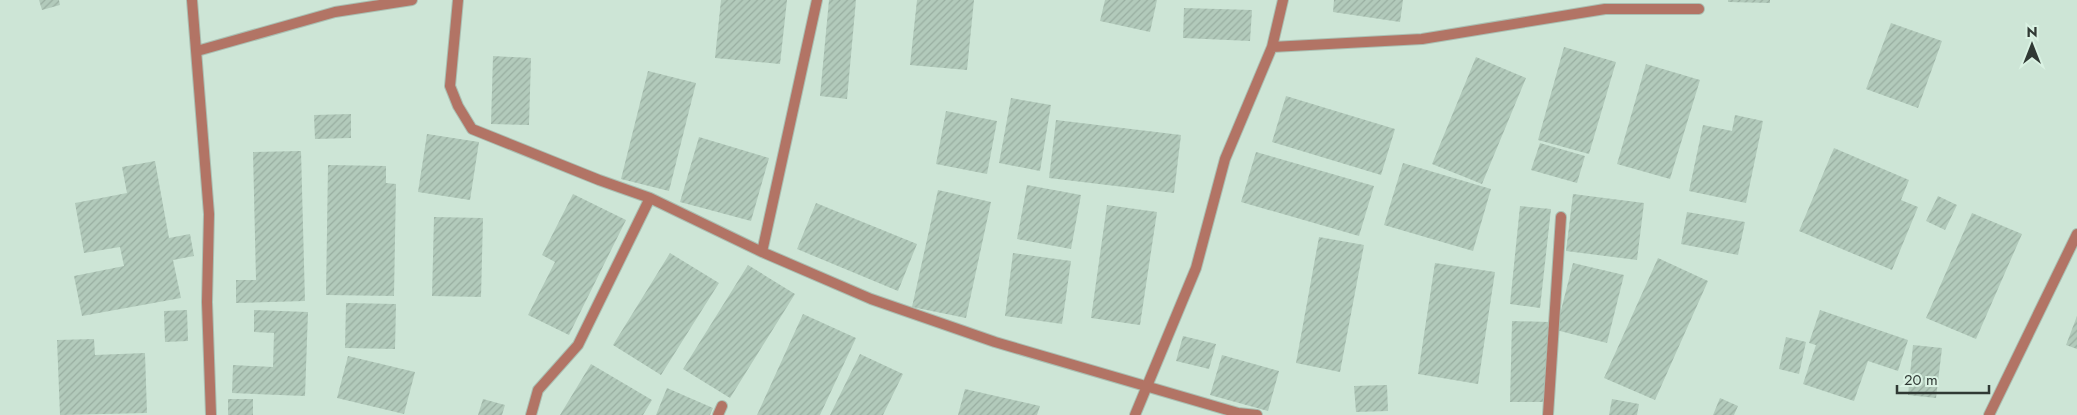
<svg xmlns="http://www.w3.org/2000/svg" width="2077" height="415" font-family="Jost,sans-serif">
<style>
.building{fill:url(#building-hatch)}
.lines{fill:none;stroke-linecap:round;stroke-linejoin:round}
.street-casing{stroke:#aabfb2;stroke-width:12}
.street{stroke:#b27465;stroke-width:10}
</style>
<defs>
<pattern id="building-hatch" width="6" height="6" patternUnits="userSpaceOnUse" patternTransform="scale(1.25)"><rect width="6" height="6" fill="#b2cabb"/><path d="M-1 1l2-2M0 6l6-6M5 7l2-2" fill="none" stroke="#99aea1"/></pattern>
</defs>
<rect width="100%" height="100%" fill="#cde5d6"/>
<path class="building" d="M39 0H59L60 5 42 10Z
M721 0H787L780 64 715 58Z
M829 0H856L847 99 820 96Z
M917 0H974L967 70 910 65Z
M1105 0H1157L1150 32 1100 21Z
M1334 0H1403L1400 22 1333 12Z
M1728 0H1770V3L1728 2Z
M1184 8 1252 10 1250 41 1183 38Z
M1891 23 1942 41 1918 108 1866 89Z
M1564 47 1616 62 1589 154 1538 140Z
M493 56 531 58 529 125 491 124Z
M1476 57 1526 78 1482 184 1432 164Z
M1646 64 1700 80 1670 179 1617 164Z
M648 71 696 83 669 191 621 179Z
M1286 96 1395 129 1381 175 1272 142Z
M1011 98 1051 105 1040 171 999 163Z
M946 111 997 121 987 174 936 164Z
M351 114V138L315 139 314 115Z
M1735 115 1763 121 1746 203 1689 191 1703 125 1732 131Z
M1056 120 1181 135 1174 193 1049 178Z
M427 134 479 142 470 200 418 192Z
M699 137 769 158 751 221 680 202Z
M1540 143 1585 156 1577 183 1531 170Z
M1834 148 1909 180 1901 200 1918 207 1892 270 1799 231Z
M301 151 305 301 236 303V280H256L253 152Z
M1256 152 1374 186 1359 236 1241 202Z
M155 161 169 238 190 234 194 256 173 260 181 298 82 316 74 276 124 266 120 247 84 253 75 203 127 193 122 167Z
M1403 163 1491 189 1473 251 1384 225Z
M328 165 386 166V183L396 184 394 296 326 295Z
M1027 185 1081 195 1071 249 1017 239Z
M938 190 991 202 966 318 912 307Z
M573 194 626 220 569 335 528 315 555 262 542 255Z
M1573 194 1644 203 1637 260 1566 251Z
M1938 196 1957 205 1945 230 1926 221Z
M816 203 917 244 898 291 797 249Z
M1107 205 1157 212 1140 325 1091 318Z
M1520 206 1551 209 1540 308 1510 304Z
M1687 212 1745 222 1738 255 1681 244Z
M1972 213 2022 234 1976 339 1926 318Z
M434 217 483 218 481 297 432 296Z
M1319 237 1364 245 1340 372 1296 363Z
M670 253 719 283 661 375 613 345Z
M1013 253 1071 261 1062 324 1005 316Z
M1658 258 1708 281 1655 400 1604 378Z
M1435 263 1495 272 1478 384 1418 374Z
M1573 263 1624 275 1607 343 1556 330Z
M748 265 795 294 730 398 683 369Z
M346 303 396 304 395 349 345 348Z
M187 310 188 341 165 342 164 311Z
M254 310 308 312 305 396 232 393 233 365 273 367 274 333 254 332Z
M1820 310 1908 340 1898 371 1868 361 1854 401 1803 384 1816 345 1809 343Z
M803 314 856 338 820 415H757Z
M2077 316V349L2066 345Z
M1512 321 1549 322 1547 402H1510Z
M1183 336 1216 344 1209 369 1176 361Z
M1786 337 1806 342 1799 374 1779 369Z
M94 339 95 355 145 353 147 413 60 415 57 340Z
M1913 345 1942 348 1936 398 1908 395Z
M860 354 903 374 883 415H830Z
M1222 355 1279 371 1268 411 1210 395Z
M348 356 415 372 404 414 337 398Z
M591 364 652 400 643 415H560Z
M1387 385 1388 411 1356 412 1354 386Z
M667 388 713 408 710 415H656Z
M965 389 1040 406 1037 415H958Z
M1720 398 1738 406 1734 415H1713Z
M228 399H253V415H228Z
M483 399 505 405 502 415H478Z
M1612 399 1639 404 1637 415H1609Z"/>
<g class="lines">
<g class="street-casing">
<path id="street" d="M192 0 209 214 207 302 211 415
M458 0 450 86 458 106 472 129 599 180 650 198 762 252 871 299 995 342 1238 413 1257 415
M1272 47 1422 39 1605 9H1699
M197 51 335 12 412 0
M762 252 817 0
M531 415 538 390 578 345 650 198
M718 415 722 406
M1135 415 1196 268 1225 159 1272 47 1283 0
M1548 415 1561 217
M1989 415 2077 234"/>
</g>
<use href="#street" class="street"/>
</g>
<g transform="translate(2032 45)" stroke="#daf2e3" stroke-width="4" paint-order="stroke">
<path d="M0-4L9 19L0 12L-9 19Z" fill="#303934"/>
<text y="-8" font-size="14" font-weight="bold" text-anchor="middle" fill="#303934">N</text>
</g>
<path d="M1897 385v8h92v-8" fill="none" stroke="#303934" stroke-width="2.5"/>
<text x="1904" y="385" font-size="15" fill="#303934" stroke="#daf2e3" stroke-width="4" paint-order="stroke">20 m</text>
</svg>
